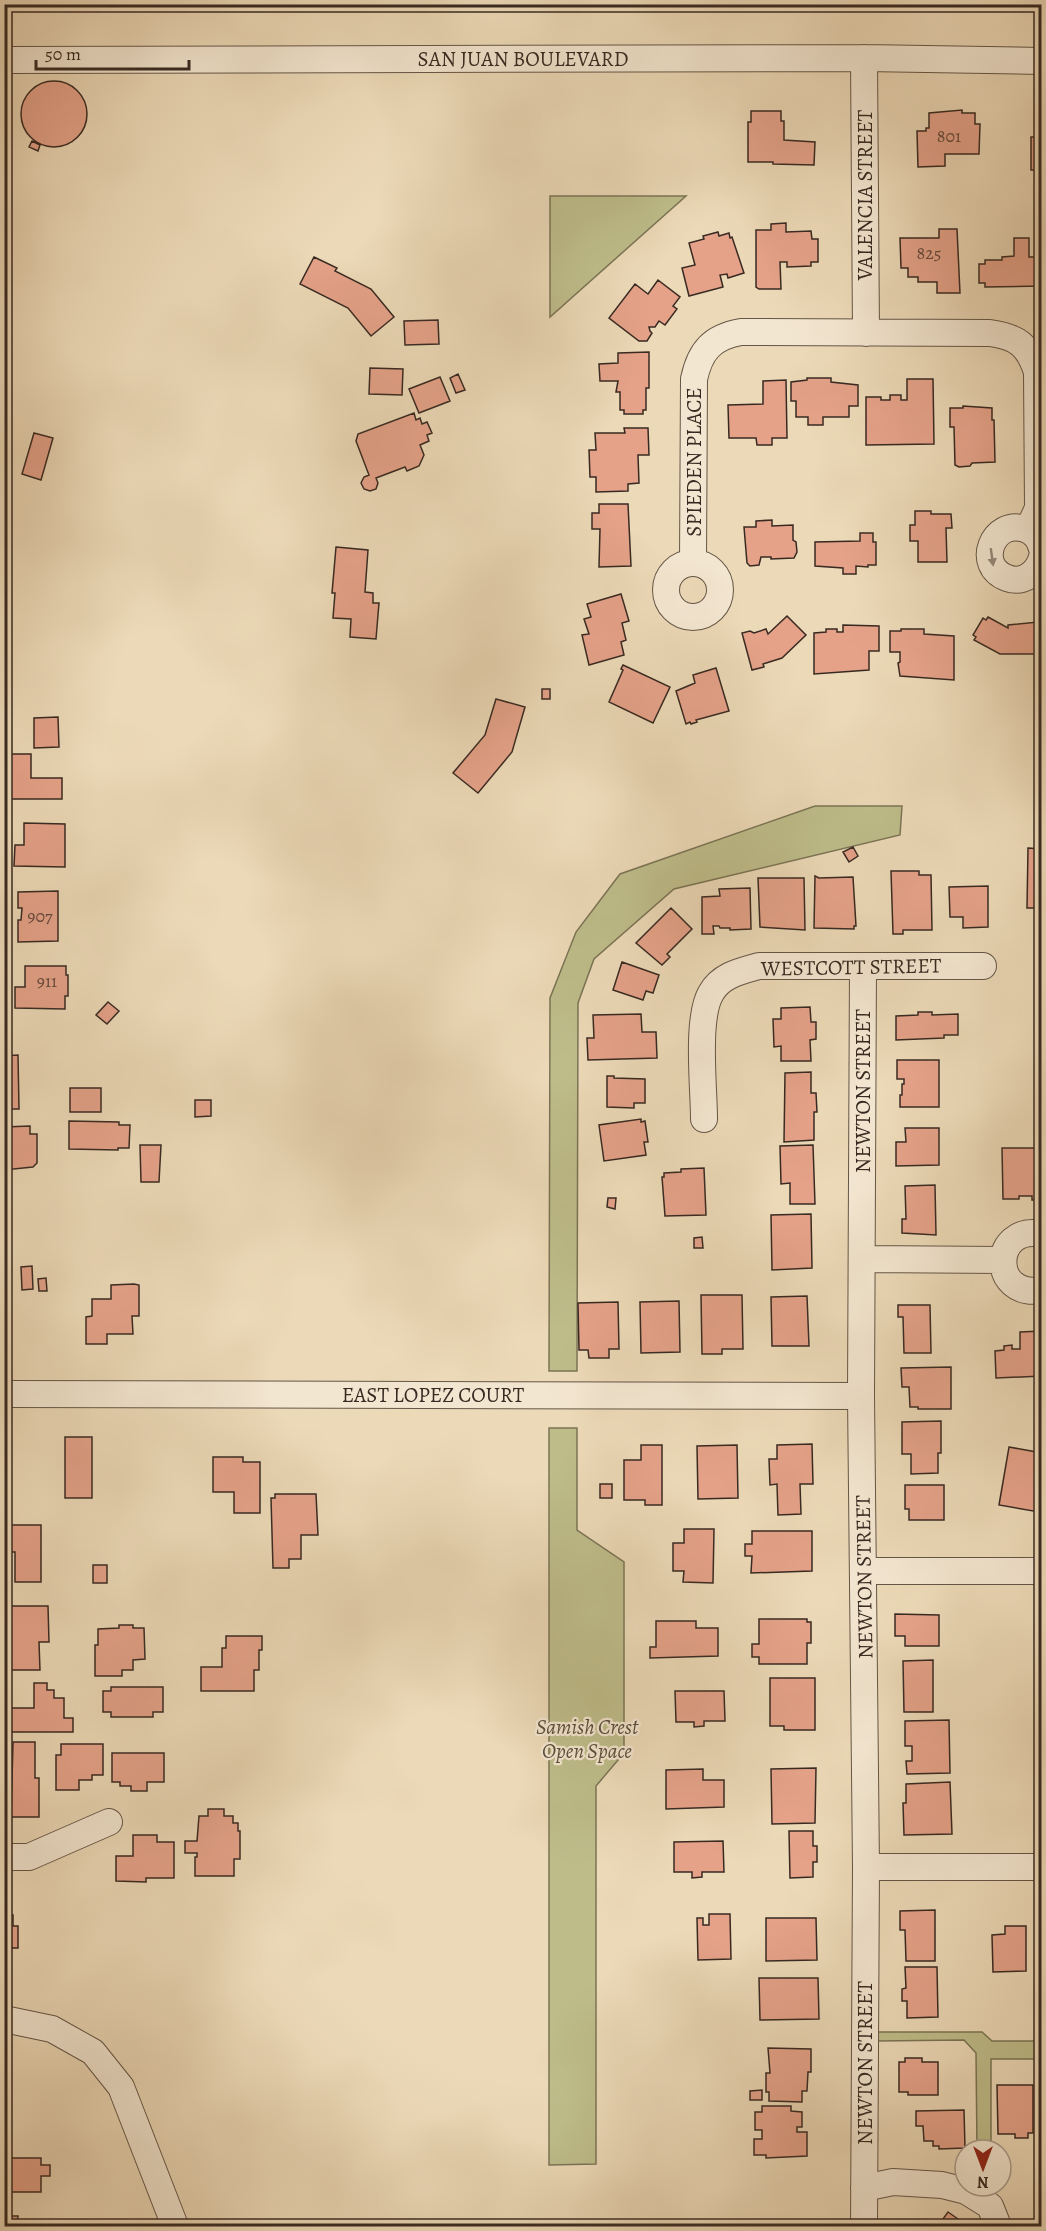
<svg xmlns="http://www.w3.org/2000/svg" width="1046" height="2231" font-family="Alegreya,serif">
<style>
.green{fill:#bebd8a;stroke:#7b7456;stroke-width:1.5}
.building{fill:#e5a289;stroke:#382a22;stroke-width:1.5}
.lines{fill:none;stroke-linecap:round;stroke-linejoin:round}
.minor-casing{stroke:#655647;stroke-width:28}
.minor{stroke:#f3e6d0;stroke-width:26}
.oneway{fill:#968879}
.labels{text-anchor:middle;stroke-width:4.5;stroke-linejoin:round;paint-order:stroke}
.number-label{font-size:18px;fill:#63483c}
.street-label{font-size:21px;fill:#382a22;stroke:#f3e6d0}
.park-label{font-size:21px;font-style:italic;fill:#5a4f3c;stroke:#f3e6d0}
</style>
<rect width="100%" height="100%" fill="#ecd9b7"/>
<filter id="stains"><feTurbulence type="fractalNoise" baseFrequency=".00333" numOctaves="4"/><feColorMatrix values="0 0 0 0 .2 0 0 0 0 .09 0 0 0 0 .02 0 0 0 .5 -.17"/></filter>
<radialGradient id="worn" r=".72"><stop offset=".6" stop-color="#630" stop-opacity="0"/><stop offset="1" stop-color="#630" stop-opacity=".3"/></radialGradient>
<path class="green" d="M550 196H686L550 317Z
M815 806H902L900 835 674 889 594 959 578 1003 577 1371H549L550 998 576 932 620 874Z
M549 1428H577V1530L624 1562V1753L596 1786V2164L549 2165Z
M877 2032H982L992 2041H1041V2059H991V2150H977L976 2053 964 2040 877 2041Z"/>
<path class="building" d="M21 114a33 33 0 1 1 66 0a33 33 0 1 1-66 0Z
M962 110V113H975V124H980L979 154H945V166L918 167 917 131H926V128H929V113Z
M751 111H781V121H784V140L815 142 814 165 773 164V162H748V122H751Z
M1036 127H1042V170H1031V137H1036Z
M32 141 40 145 38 151 29 147Z
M786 223V232L811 231 812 239H818V262H811V266L787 267V262H780L781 289H759L756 287V230H771V224Z
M939 229H957L960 293H937V282H918V277H908V268H901L900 238H939Z
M718 232 719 236 729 233 730 238 732 237 744 273 728 278 727 274 720 275 723 287 689 296 682 268 695 265 689 243 704 239 703 236Z
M1014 238H1029V257H1042V286L985 287V283H979V264H985V260H1002V257L1014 256Z
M314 257 337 268 335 271 371 289 394 317 371 336 348 308 300 284Z
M658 280 680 297 673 306 677 309 665 325 659 321 655 327H649L650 331 652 333 647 341H639L609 318 635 284 648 294Z
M438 320 439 344 405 345 404 321Z
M649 352V388H646V410H643V414H624V410H620V392H616L618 381H600L599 364 618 363V353Z
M370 368 403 369 402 395 369 394Z
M458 374 465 390 456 393 450 378Z
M440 377 450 401 419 413 409 389Z
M807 378H831V382L858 385V406H849V417H823V425H808V417H796V401H791V382L807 380Z
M907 379H933L934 444 866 445V397H881V400H890V395H901V400H907Z
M786 380 787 438H772V445H757L756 438H729L728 405 763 404V381Z
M963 406 992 408V420H994L995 462 972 463 970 466 959 467 955 465 954 427H950V408H963Z
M414 413 416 420 420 418 422 424 427 422 432 433 427 435 429 441 420 445 424 455 419 466 407 471 405 467 376 478 378 483 376 489 370 491 364 489 361 483 364 477 369 475 356 441 358 434Z
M624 428H648L649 455H638L639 483 628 484V491L596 492V477H590L589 450H596L595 433H625Z
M34 433 53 438 41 480 22 474Z
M599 504H628L631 566 599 567 600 529H592V513H599Z
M915 511H931V514H951L952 528H946L947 562H918V541H910V525H915Z
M772 520V526L793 525V540L796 542 797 552 794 558 771 559V557H761L759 565 750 566 747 563 744 527H756V521Z
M860 533H873V542H876V565H868V567L856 566V574H843V568L815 566V542L860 541Z
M336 547 368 550 365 592 373 593V603H379L376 639 350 637 351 619 333 618 335 593H332Z
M621 594 629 621 622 623 626 640 621 642 624 655 589 665 582 635 589 634 584 619 591 617 587 604Z
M787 616 806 635 782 658 763 664 764 667 752 670 742 633 750 631 754 633 766 629 768 634Z
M988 617 1008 628V625L1038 622 1039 654H1000L974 640 976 637 973 635 983 618 986 620Z
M843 625 879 626V651H869V670L814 674V633L826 632V629H837V632H843Z
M901 629H924V634L954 636V680L900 676 898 663 900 662V652H890V631H901Z
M623 665 670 687 653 723 609 702 623 670 621 669Z
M716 668 729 711 696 720 697 722 691 724 690 722 686 724 676 691 695 683 693 675Z
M542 689H550V699H542Z
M496 699 525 707 512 752 478 793 453 773 485 735Z
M58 717 59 747 34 748V718Z
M9 754H31V778H62V799H9Z
M24 823 65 824V867L14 866 15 845H24Z
M853 847 858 856 849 862 843 852Z
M1028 848 1042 849V907L1038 908H1027Z
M891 871H919V875H931L932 930H903V934H893Z
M815 876 819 878 853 877 856 926H854V929L814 928Z
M758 878H804L805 930 760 927Z
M988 886V927L963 928V917H950L949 887Z
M750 888 751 929 730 930V928H720L719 926H713L714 934H702V897L720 896 719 889Z
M58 891V941L18 942V920H21L22 908H18V892Z
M671 908 692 929 667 954 670 957 662 965 636 943Z
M622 962 659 975 653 993 646 991 643 1000 613 990Z
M25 966H66V975H68V996H65V1009L15 1008V987H25Z
M108 1002 119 1011 107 1024 96 1015Z
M810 1007 811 1022H816V1039L810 1040 811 1061H781V1046L774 1047 773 1019H781V1008Z
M918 1012H932V1015L958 1014V1035H944V1038L896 1040V1016L918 1015Z
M641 1014 642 1032H656L657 1058 588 1060 587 1038H594L593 1015Z
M18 1055 19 1109H4V1056Z
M897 1060H939V1107H900V1095H902V1084H904V1079H897Z
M811 1072V1093H816L817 1112H814V1140L784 1142 785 1073Z
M607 1076H614V1078L645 1079V1103H634V1108L607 1107Z
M70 1088H101V1112H70Z
M195 1100H211V1116L195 1117Z
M641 1119V1122L645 1121 648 1142H644L646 1155 604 1161 599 1125Z
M69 1121 119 1122V1125H130L129 1148H118V1150L69 1149Z
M30 1126V1134H37V1163L33 1167 4 1170V1127Z
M905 1128H939V1165L896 1166V1142H906Z
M140 1145H161L159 1182H141Z
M813 1145 815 1204H790V1183L781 1184 780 1146Z
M1002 1148H1042V1200H1032V1196H1019V1199H1003Z
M704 1168 706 1215 665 1216 662 1177H664V1173L681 1172V1169Z
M935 1185 936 1235 902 1233V1219H906L905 1186Z
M608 1198H616L615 1209 607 1207Z
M811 1214 812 1268 772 1270 771 1215Z
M702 1237 703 1248H694V1238Z
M32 1266 33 1289 22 1290 21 1267Z
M46 1278 47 1291H39L38 1279Z
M134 1284 139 1285V1316H132L133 1334H107V1344H86V1317L92 1316V1299H111V1285Z
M701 1295H742L743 1349H722V1354H702Z
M807 1296 809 1346H772L771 1297Z
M4 1299H11L10 1313H4Z
M679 1301 680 1352 641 1353 640 1302Z
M618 1302 619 1349H609V1358H589L588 1350H579L578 1303Z
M898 1305H930L931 1353H904L903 1317H898Z
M1042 1331V1376L996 1378 995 1351 1004 1350V1346L1012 1345V1349H1020V1332Z
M951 1367V1409H918V1407H910L909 1387H902L901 1368Z
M941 1421V1453H938V1473L911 1474V1454H902V1422Z
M65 1437H92V1498H65Z
M812 1444 813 1484H800L801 1514 778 1515 777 1484 770 1485 769 1459H777V1445Z
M641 1445H662V1505H645V1500H624V1460H641Z
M737 1445 738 1498 698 1499 697 1446Z
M1009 1447 1042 1453V1499L1039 1512 999 1505Z
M213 1457H243V1462H260V1513H234V1492H213Z
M600 1484H612V1498H600Z
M905 1485H944V1520H909V1509H905Z
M275 1494H316L318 1535H301V1559H289V1568H273L271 1498H275Z
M4 1525H41V1582H15V1552H4Z
M684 1529H714L713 1583 683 1582 684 1571H673V1543H684Z
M752 1531H812V1571L751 1573 752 1556H745V1544H752Z
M93 1565H107V1583H93Z
M4 1606H48L49 1642H39L40 1670H8V1622H4Z
M895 1614 939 1615V1646H905V1636H895Z
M759 1619H807V1622H811V1643H807V1664H759V1657H752V1644H759Z
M656 1621H696V1628H718V1656L650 1658V1647H656Z
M119 1625H133V1628H144L145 1659 133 1660V1670H122V1676H95V1645H98V1629L119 1628Z
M226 1636H262V1650H259V1670H254V1691H201V1667H222V1648H226Z
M933 1660V1712H904L903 1661Z
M770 1678H815V1730H784V1726H770Z
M34 1683H47V1690H54V1698H64V1718H73V1732H4V1708H34Z
M111 1687H163V1712H153V1717H111V1712H103V1691H111Z
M675 1691H724L725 1721H704V1726L694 1727V1722H676Z
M949 1720 950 1773 907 1774 906 1761H912V1746H905V1721Z
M13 1742H35V1778H39V1817H11Z
M61 1744H103V1775H92V1780H79V1790H56V1755H61Z
M112 1753H164V1782H147V1791H131V1786H120V1782H112Z
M816 1768 815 1823 772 1824 771 1769Z
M703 1769V1780H724V1807L666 1809V1770Z
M950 1782 952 1834 904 1835 903 1803H906V1784Z
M208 1809H224V1816H233V1823H238V1831H240V1859H234V1876H195V1857H197V1853H185V1841H197L199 1816H208Z
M789 1831H813V1846H817V1862H813V1877L790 1878Z
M133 1835H157V1842H174V1878H146V1882L116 1881V1856H133Z
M723 1841 724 1872H702V1877L692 1878V1872H674V1842Z
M935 1910V1961H906L905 1930H900V1911Z
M709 1914H730L731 1959 698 1960 697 1918H703V1925H709Z
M4 1915H13V1926H18V1948H4Z
M766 1918H816L817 1960 766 1961Z
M1005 1926H1026V1971L993 1972 992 1935 1005 1934Z
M905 1967H937L938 2017 907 2018V2001H902V1989L906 1988Z
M759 1978H818L819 2019 760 2020Z
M768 2048 811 2049V2072H808L807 2091H802V2102L769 2101V2092H766V2073H770Z
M905 2058H922V2062H938V2095H908V2092H899V2062H905Z
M997 2085H1033V2133H1028V2138H1015V2134H998Z
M762 2090V2100H750V2091Z
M762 2106H791V2111L802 2112V2127H797V2132H807V2156L766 2158V2155H754V2139H762V2130H755V2112H762Z
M964 2110 965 2148 939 2149V2146H933V2141H924L923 2126H916V2111Z
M4 2158H41V2165H50V2176H41V2192H4Z
M948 2212 968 2226H938Z
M4 2216H18L17 2226H4Z
M910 2221 918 2226H906Z"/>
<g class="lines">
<g class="minor-casing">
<path id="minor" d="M864 58 866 333
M4 60 864 58 1042 61
M1042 549C1040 540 1034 532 1025 529 993 518 974 566 1007 578 1023 584 1038 573 1042 557
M693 563 694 379C700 351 712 337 741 332L990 333C1018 337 1028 345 1037 372L1038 508 1028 530
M666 590a27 27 0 1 1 54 0a27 27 0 1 1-54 0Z
M863 966 861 1396 866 1867 864 2226
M704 1119C704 1088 696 1018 711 993 721 975 741 971 759 966H983
M1042 1234C991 1224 990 1299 1042 1290
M863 1259 1003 1260
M4 1394 861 1396
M864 1571H1036
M4 1857H29L109 1822
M866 1867H1037
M4 2019 52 2029 93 2052 121 2087 175 2226
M864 2188 893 2182 942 2185 966 2191 990 2206 998 2226"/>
</g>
<use href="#minor" class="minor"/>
</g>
<defs><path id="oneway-solid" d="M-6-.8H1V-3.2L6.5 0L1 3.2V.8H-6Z" transform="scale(1.5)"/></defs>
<use class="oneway" href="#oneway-solid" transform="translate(992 557) rotate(82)"/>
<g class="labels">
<g class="number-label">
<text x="949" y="142">801</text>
<text x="929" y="259">825</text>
<text x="40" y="922">907</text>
<text x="47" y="987">911</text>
</g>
<g class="street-label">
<text x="523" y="66">SAN JUAN BOULEVARD</text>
<text transform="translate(865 195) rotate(-90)" y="7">VALENCIA STREET</text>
<text transform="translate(694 462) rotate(-90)" y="7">SPIEDEN PLACE</text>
<text transform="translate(851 967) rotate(-1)" y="7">WESTCOTT STREET</text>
<text transform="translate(863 1091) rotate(-90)" y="7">NEWTON STREET</text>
<text x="433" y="1402">EAST LOPEZ COURT</text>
<text transform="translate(864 1577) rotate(-91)" y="7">NEWTON STREET</text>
<text transform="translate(865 2063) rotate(-90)" y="7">NEWTON STREET</text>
</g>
<g class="park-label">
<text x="587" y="1734">Samish Crest<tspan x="587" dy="24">Open Space</tspan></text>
</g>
</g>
<rect width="1046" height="2231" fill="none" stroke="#ecd9b7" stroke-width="24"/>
<rect x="6" y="6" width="1034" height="2219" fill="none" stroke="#382a22" stroke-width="3"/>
<rect x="12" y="12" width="1022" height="2207" fill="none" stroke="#382a22" stroke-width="1.5"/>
<g transform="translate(983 2168) rotate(180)"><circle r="28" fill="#f3e6d0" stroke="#a89b8a" stroke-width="1.5"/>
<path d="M0-4.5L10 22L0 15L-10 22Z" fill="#8f2418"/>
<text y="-9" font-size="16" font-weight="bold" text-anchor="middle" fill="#382a22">N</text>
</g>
<path d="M36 60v9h153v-9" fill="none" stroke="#382a22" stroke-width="3"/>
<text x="45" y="60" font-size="18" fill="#382a22" stroke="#f3e6d0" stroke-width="4.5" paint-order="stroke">50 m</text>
<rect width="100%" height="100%" filter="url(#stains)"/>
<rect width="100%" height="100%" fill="url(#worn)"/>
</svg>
